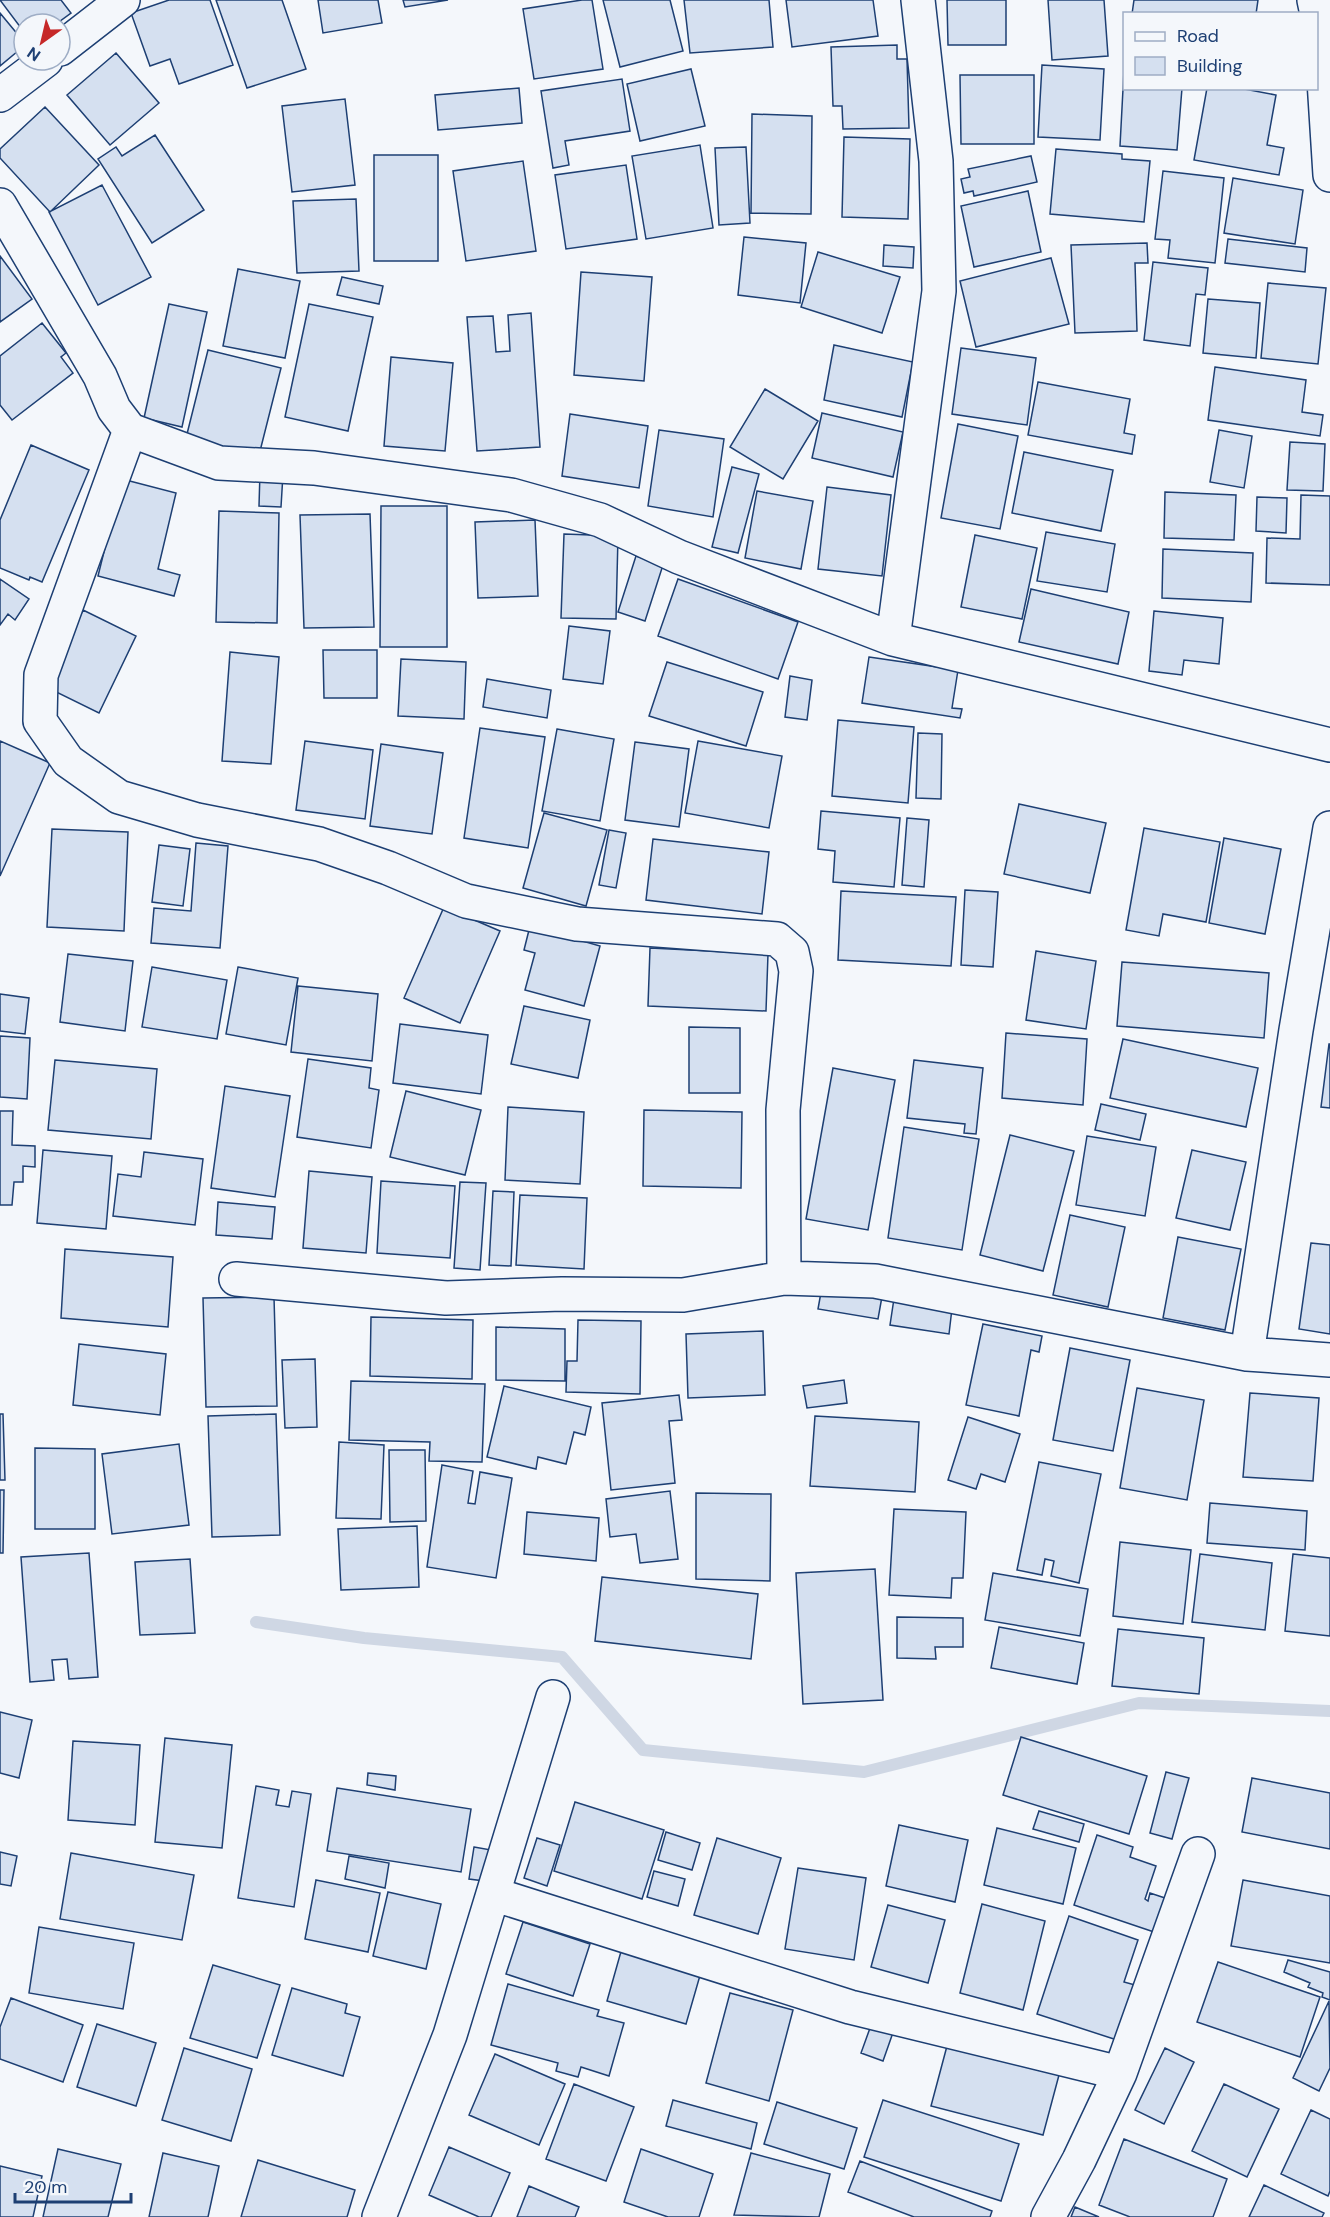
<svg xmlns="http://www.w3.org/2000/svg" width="1330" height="2217" font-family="'DM Sans',sans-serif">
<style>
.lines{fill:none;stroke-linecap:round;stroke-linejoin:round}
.stream{stroke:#cfd7e4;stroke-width:12}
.building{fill:#d5e0f0;stroke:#1d3f73;stroke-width:1.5}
.minor-casing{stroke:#1d3f73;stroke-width:36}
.minor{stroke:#f4f7fb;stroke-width:33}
</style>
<rect width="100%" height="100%" fill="#f4f7fb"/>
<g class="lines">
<path class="stream" d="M256 1622 364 1638 562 1657 643 1750 864 1772 1139 1703 1330 1711"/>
</g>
<path class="building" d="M0 0H61L71 13 56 24H24V32Z
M169 0H210L233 65 179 84 170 59 150 66 131 13Z
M216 0H282L306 69 247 88Z
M318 0H378L382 23 323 33Z
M403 0H448L405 7Z
M582 0H592L603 69 534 79 523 9Z
M603 0H670L683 51 620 67Z
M684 0H769L773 47 690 53Z
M786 0H873L878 36 792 47Z
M947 0H1006V45H948Z
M1048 0H1104L1108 56 1052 60Z
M1134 0H1258L1256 14H1132Z
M0 13 24 42V46L0 66Z
M897 45V59H907L909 128 843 129 842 106H833L831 47Z
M116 53 159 103 110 145 67 95Z
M1042 65 1104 69 1100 140 1038 137Z
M691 69 705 126 640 141 627 84Z
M1124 70V88H1182L1177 150 1120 146Z
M960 75H1034V144H961Z
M622 79 630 131 565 141 569 165 553 168 541 91Z
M519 88 522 123 438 130 435 95Z
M1207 88H1239L1276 95 1267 145 1284 148 1279 175 1194 160Z
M345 99 355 185 292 192 282 106Z
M45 107 99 165 50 212 0 158V149Z
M752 114 812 116 811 214 751 213Z
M155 135 204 210 152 243 98 159 116 147 122 156Z
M844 137 910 139 908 219 842 217Z
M700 145 713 228 646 239 632 156Z
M746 147 750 223 719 225 715 148Z
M1056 149 1122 154V159L1150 161 1144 222 1050 214Z
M374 155H438V261H374Z
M1031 156 1037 182 974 196 973 191 964 193 961 179 970 177 968 169Z
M523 161 536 251 466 261 453 171Z
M626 165 637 239 566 249 555 175Z
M1163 171 1224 178 1215 263 1168 258 1170 240 1155 239Z
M1233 178 1303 190 1295 244 1224 233Z
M102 185 151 277 98 305 49 212Z
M1028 191 1041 252 974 267 961 206Z
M356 199 359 271 297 273 293 201Z
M744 237 806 243 800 303 738 295Z
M1228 239 1307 248 1305 272 1225 263Z
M1147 243 1148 263H1135L1137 331 1075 333 1071 245Z
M884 245 914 247 913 268 883 266Z
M818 252 900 277 882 333 801 307Z
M0 256 32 299 0 322Z
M1051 258 1069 324 976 347 960 281Z
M1153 262 1208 268 1205 295 1196 294 1190 346 1144 340Z
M238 269 300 281 285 358 223 346Z
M581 272 652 277 644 381 574 375Z
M342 277 383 286 379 304 337 295Z
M1268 283 1326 288 1318 364 1261 358Z
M1208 299 1260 303 1256 358 1203 353Z
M169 304 207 312 182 427 144 418Z
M309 304 373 317 348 431 285 417Z
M531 313 540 447 477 451 467 317 493 316 496 352 510 351 508 315Z
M42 323 66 353 61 357 73 373 12 420 0 405V356Z
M834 345 913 362 902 417 824 400Z
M961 348 1036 358 1027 425 952 414Z
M208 350 281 368 258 459 185 442Z
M391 357 453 363 445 451 384 446Z
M1215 367 1306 380 1302 412 1323 415 1320 436 1208 420Z
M1038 382 1130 399 1124 433 1135 435 1132 454 1028 435Z
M765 389 818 421 783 479 730 447Z
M822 413 903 432 893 477 812 458Z
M570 414 648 426 639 488 562 476Z
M958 424 1018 436 1000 529 941 518Z
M659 430 724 439 713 517 648 506Z
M1219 430 1252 436 1244 488 1210 482Z
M1290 442 1325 444 1323 491 1287 490Z
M31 445 89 470 42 582 30 577 29 580 0 568V520Z
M1024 452 1113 470 1101 531 1012 513Z
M732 467 759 474 738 553 712 547Z
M260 472 283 474 281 507 259 506Z
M122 479 176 493 158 569 180 575 174 596 98 576Z
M827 487 891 495 882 576 818 569Z
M757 491 813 501 801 569 745 558Z
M1165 492 1236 495 1234 540 1164 538Z
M1301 495 1330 496V585L1266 583 1267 538 1300 539Z
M1257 497 1287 498 1286 533 1256 531Z
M381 506H447V647H380Z
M219 511 279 513 277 623 216 622Z
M370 514 374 627 304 628 300 515Z
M535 520 538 596 478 598 475 522Z
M1046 532 1115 544 1107 592 1037 581Z
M564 534 618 536 616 619 561 618Z
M975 535 1037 548 1022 619 961 607Z
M1163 549 1253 553 1251 602 1162 598Z
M636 556 663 565 645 621 618 612Z
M0 579 29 599 15 620 8 614 0 625Z
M678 579 798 622 778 679 658 636Z
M1031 589 1129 612 1118 664 1019 642Z
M83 610 136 636 99 713 46 687Z
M1154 611 1223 618 1219 664 1184 660 1182 675 1149 671Z
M569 626 610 631 603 684 563 679Z
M323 650H377V698H324Z
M230 652 279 657 271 764 222 761Z
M869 657 958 670 952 708 962 709 960 718 862 703Z
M401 659 466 662 464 719 398 716Z
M667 662 763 692 746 746 649 716Z
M790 676 812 680 807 720 785 717Z
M487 679 551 690 547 718 483 707Z
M838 720 914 727 908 803 832 796Z
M480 728 545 737 528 848 464 838Z
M557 729 614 739 600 821 542 811Z
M918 733 942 734 941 799 916 798Z
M0 741 50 763 0 876Z
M305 741 373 750 365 819 296 810Z
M698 741 782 756 769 828 685 813Z
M635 742 689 749 679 827 625 820Z
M381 744 443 753 432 834 370 826Z
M1019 804 1106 823 1090 893 1004 874Z
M821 811 900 818 894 887 833 882 835 851 818 849Z
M544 813 607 830 586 906 523 888Z
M907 818 929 820 924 887 902 885Z
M1144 828 1220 842 1206 922 1163 914 1159 936 1126 930Z
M52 829 128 832 124 931 47 927Z
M609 830 626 833 616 888 599 885Z
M1224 838 1281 849 1265 934 1209 923Z
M653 839 769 852 762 914 646 900Z
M196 843 228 846 220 948 151 943 154 908 191 911Z
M159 845 190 849 183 906 152 902Z
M965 890 998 892 993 967 961 965Z
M841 891 956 897 951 966 838 960Z
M444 907 500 931 460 1023 404 998Z
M530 926 600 946 584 1006 525 990 535 953 524 950Z
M650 948 768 954 766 1011 648 1006Z
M1036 951 1096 961 1086 1029 1026 1020Z
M68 954 133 961 125 1031 60 1022Z
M1122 962 1269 973 1264 1038 1117 1026Z
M152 967 227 980 217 1039 142 1027Z
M238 967 298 978 286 1045 226 1034Z
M298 986 378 994 372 1061 291 1052Z
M0 994 29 998 25 1034 0 1031Z
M524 1006 590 1020 578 1078 511 1064Z
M400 1024 488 1035 481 1094 393 1083Z
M689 1027 740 1028V1093H689Z
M1006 1033 1087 1039 1083 1105 1002 1098Z
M0 1036 30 1038 27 1099 0 1097Z
M1123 1039 1258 1068 1246 1127 1110 1098Z
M1329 1044H1330V1108L1321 1107Z
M308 1059 371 1068 369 1088 379 1090 371 1148 297 1137Z
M55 1060 157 1069 151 1139 48 1130Z
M914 1060 983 1068 976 1134 964 1133 965 1124 907 1118Z
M833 1068 895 1080 868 1230 806 1219Z
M225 1086 290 1096 275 1197 211 1188Z
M406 1091 481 1110 465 1175 390 1157Z
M1101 1104 1146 1114 1140 1140 1095 1130Z
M508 1107 584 1112 580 1184 505 1180Z
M644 1110 742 1112 741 1188 643 1186Z
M0 1111H13L12 1145 35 1146V1167L23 1166V1182H14L12 1205H0Z
M904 1127 979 1139 962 1250 888 1238Z
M1010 1135 1074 1151 1043 1271 980 1255Z
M1087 1136 1156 1147 1145 1216 1076 1205Z
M43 1150 112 1156 106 1229 37 1223Z
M1192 1150 1246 1162 1230 1230 1176 1218Z
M144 1152 203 1159 195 1225 113 1216 118 1174 141 1177Z
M309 1171 372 1177 366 1253 303 1248Z
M381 1181 455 1186 450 1258 377 1253Z
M460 1182 486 1183 480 1270 454 1268Z
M493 1191 514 1192 511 1266 489 1265Z
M520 1195 587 1198 584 1269 516 1265Z
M218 1202 275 1207 272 1239 216 1235Z
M1070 1215 1125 1227 1108 1307 1053 1295Z
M1178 1237 1241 1249 1225 1330 1163 1318Z
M1311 1243 1330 1245V1334L1299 1329Z
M65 1249 173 1257 168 1327 61 1318Z
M823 1281 883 1291 878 1319 818 1309Z
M895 1292 953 1300 949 1334 890 1325Z
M274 1297 277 1406 206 1407 203 1298Z
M371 1317 473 1320 472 1379 370 1376Z
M578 1320 641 1321 640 1394 566 1392 567 1361H577Z
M983 1324 1042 1336 1039 1352 1031 1350 1019 1416 966 1405Z
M496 1327 565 1329V1381L496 1380Z
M763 1331 765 1395 688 1398 686 1334Z
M79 1344 166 1354 160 1415 73 1405Z
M1070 1348 1130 1360 1113 1451 1053 1440Z
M315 1359 317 1427 285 1428 282 1360Z
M844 1380 847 1403 807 1408 803 1386Z
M351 1381 485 1384 482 1462 429 1461 430 1442 349 1440Z
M504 1386 591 1407 585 1435 574 1432 566 1464 538 1457 536 1469 487 1457Z
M1137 1388 1204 1400 1187 1500 1120 1488Z
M1250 1393 1319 1398 1313 1481 1243 1477Z
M679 1395 682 1420 669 1421 675 1483 611 1490 602 1403Z
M0 1414H3L5 1480H0Z
M276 1414 280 1535 212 1537 208 1416Z
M815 1416 919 1422 915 1492 810 1486Z
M968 1417 1020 1434 1005 1482 981 1474 976 1489 948 1480Z
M339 1442 384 1445 381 1519 336 1518Z
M179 1444 189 1525 112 1534 102 1454Z
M35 1448 95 1449V1529H35Z
M389 1450H425L426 1521 390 1522Z
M1039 1462 1101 1474 1079 1583 1051 1576 1054 1561 1045 1559 1042 1575 1017 1570Z
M442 1465 473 1471 468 1503 475 1504 480 1472 512 1478 496 1578 427 1567Z
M0 1490H4L3 1553H0Z
M670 1491 678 1559 640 1563 636 1534 610 1537 606 1499Z
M696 1493 771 1494 770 1581 696 1579Z
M1210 1503 1307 1511 1305 1550 1207 1543Z
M894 1509 966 1512 963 1578H952L951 1598 889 1595Z
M527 1512 599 1518 596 1561 524 1554Z
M417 1526 419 1587 341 1590 338 1529Z
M1120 1542 1191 1550 1183 1624 1113 1616Z
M89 1553 98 1677 69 1679 67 1659 52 1660 54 1680 30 1682 21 1557Z
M1200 1554 1272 1563 1265 1630 1192 1622Z
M1293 1554 1330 1558V1636L1285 1631Z
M190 1559 195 1633 140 1635 135 1562Z
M875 1569 883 1700 803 1704 796 1573Z
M993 1573 1088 1589 1080 1636 985 1620Z
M602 1577 758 1594 751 1659 595 1641Z
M897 1617 963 1618V1647H935L936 1659 897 1658Z
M999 1627 1084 1643 1077 1684 991 1668Z
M1118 1629 1204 1638 1199 1694 1112 1686Z
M0 1712 32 1720 19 1778 0 1773Z
M1021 1737 1147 1776 1129 1834 1003 1795Z
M165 1738 232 1745 222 1848 155 1842Z
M73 1741 140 1745 135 1825 68 1820Z
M1166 1772 1189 1778 1172 1839 1150 1833Z
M368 1773 396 1776 395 1790 367 1785Z
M1252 1778 1330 1793V1849L1242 1832Z
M256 1786 279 1790 276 1805 289 1807 292 1791 311 1794 294 1907 238 1898Z
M337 1788 471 1809 461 1872 327 1851Z
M575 1802 664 1830 642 1899 554 1871Z
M1039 1811 1084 1824 1079 1842 1033 1829Z
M899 1825 968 1840 955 1902 886 1886Z
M997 1828 1076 1848 1063 1904 984 1885Z
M666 1832 700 1843 692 1870 658 1860Z
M1097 1835 1133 1847 1130 1857 1156 1866 1145 1899 1148 1901 1150 1893 1168 1899 1157 1933 1074 1905Z
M537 1838 560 1845 547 1886 524 1878Z
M717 1838 781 1858 758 1934 694 1915Z
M474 1847 497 1851 492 1882 469 1879Z
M0 1852 17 1856 11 1886 0 1884Z
M71 1853 194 1875 182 1940 60 1919Z
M349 1856 389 1863 385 1888 345 1879Z
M798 1868 866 1878 854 1960 785 1949Z
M654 1871 685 1879 678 1906 647 1897Z
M316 1880 380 1893 368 1952 305 1939Z
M1243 1880 1330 1896V1963L1231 1946Z
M388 1892 441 1904 426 1969 373 1956Z
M982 1904 1045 1921 1023 2010 960 1993Z
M888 1905 945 1920 928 1983 871 1967Z
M1069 1916 1138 1940 1124 1982 1135 1985 1117 2040 1037 2014Z
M523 1922 590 1944 573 1996 506 1974Z
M39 1927 134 1943 123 2009 29 1993Z
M622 1948 701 1972 686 2024 607 2001Z
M1288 1960 1330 1972V2000L1322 1997 1323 1993 1308 1987 1310 1983 1284 1972Z
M1218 1962 1320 1997 1300 2057 1197 2022Z
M213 1965 280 1985 257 2058 190 2038Z
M508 1984 599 2010 597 2016 624 2023 609 2076 581 2067 578 2077 556 2071 558 2063 491 2045Z
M292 1988 347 2004 345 2013 360 2017 343 2076 272 2055Z
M730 1993 793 2010 769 2101 706 2083Z
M11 1998 83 2025 63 2082 0 2059V2027Z
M1329 2001 1330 2068 1319 2091 1293 2078Z
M874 2017 896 2024 883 2061 861 2053Z
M97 2024 156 2043 136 2106 77 2087Z
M947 2046 1059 2075 1043 2135 931 2106Z
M184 2048 252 2069 231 2141 162 2120Z
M1165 2048 1194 2062 1164 2124 1135 2110Z
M495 2054 565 2084 539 2145 469 2115Z
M574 2084 634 2107 606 2181 546 2159Z
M1224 2084 1279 2109 1247 2177 1192 2151Z
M673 2100 757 2123 751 2149 666 2126Z
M883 2100 1019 2144 1001 2201 864 2157Z
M777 2102 857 2128 844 2169 764 2144Z
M1311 2110 1330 2119V2191L1328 2196 1281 2174Z
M1124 2139 1227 2179 1213 2217H1130L1099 2205Z
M449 2147 510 2173 491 2217H479L429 2195Z
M58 2149 121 2164 108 2217H43Z
M641 2149 713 2174 699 2217H668L624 2202Z
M163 2153 219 2166 208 2217H149Z
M751 2153 830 2174 819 2217 734 2215Z
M258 2160 355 2190 347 2217H241Z
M860 2161 992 2211 990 2217H914L848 2192Z
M0 2166 42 2176 33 2217H0Z
M1264 2185 1324 2213 1322 2217H1249Z
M529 2186 579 2207 575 2217H517Z
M1075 2207 1099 2217H1071Z"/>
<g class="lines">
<g class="minor-casing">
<path id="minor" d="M1314 0 1321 33 1330 175
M60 49 123 0
M0 95 46 60
M0 205 100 376 114 409 130 430 219 463 314 468 511 495 600 520 679 557 893 639 1330 745
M130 430 41 675 40 721 68 761 119 797 197 820 319 844 388 868 466 901 577 924 777 939 792 952 796 971 783 1110 784 1278
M893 639 939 291 936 161 918 0
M236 1279 446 1298 562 1294 683 1295 784 1278 875 1281 1247 1354 1330 1360
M1247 1354 1296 1030 1330 828
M493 1894 850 2007 1120 2073
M379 2217 450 2035 553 1697
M1048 2217 1079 2160 1120 2073 1198 1854"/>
</g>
<use href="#minor" class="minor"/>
</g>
<rect x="1123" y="12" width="195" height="78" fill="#f4f7fb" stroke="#9eadc5" stroke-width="1.5"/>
<rect x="1135" y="32" width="30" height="9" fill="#f4f7fb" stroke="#9eadc5" stroke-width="1.5"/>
<text x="1177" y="42" font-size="18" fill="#1d3f73">Road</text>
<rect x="1135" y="57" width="30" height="18" fill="#d5e0f0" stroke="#9eadc5" stroke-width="1.5"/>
<text x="1177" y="72" font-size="18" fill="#1d3f73">Building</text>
<g transform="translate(42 42) rotate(214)"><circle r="28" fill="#f4f7fb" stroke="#9eadc5" stroke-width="1.5"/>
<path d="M0-4.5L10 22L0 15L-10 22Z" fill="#c62828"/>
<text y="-9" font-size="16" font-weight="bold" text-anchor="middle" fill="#1d3f73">N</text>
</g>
<path d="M15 2193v9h116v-9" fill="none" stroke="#1d3f73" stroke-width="3"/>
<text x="24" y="2193" font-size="18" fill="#1d3f73" stroke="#f4f7fb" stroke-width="4.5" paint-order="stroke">20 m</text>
</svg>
